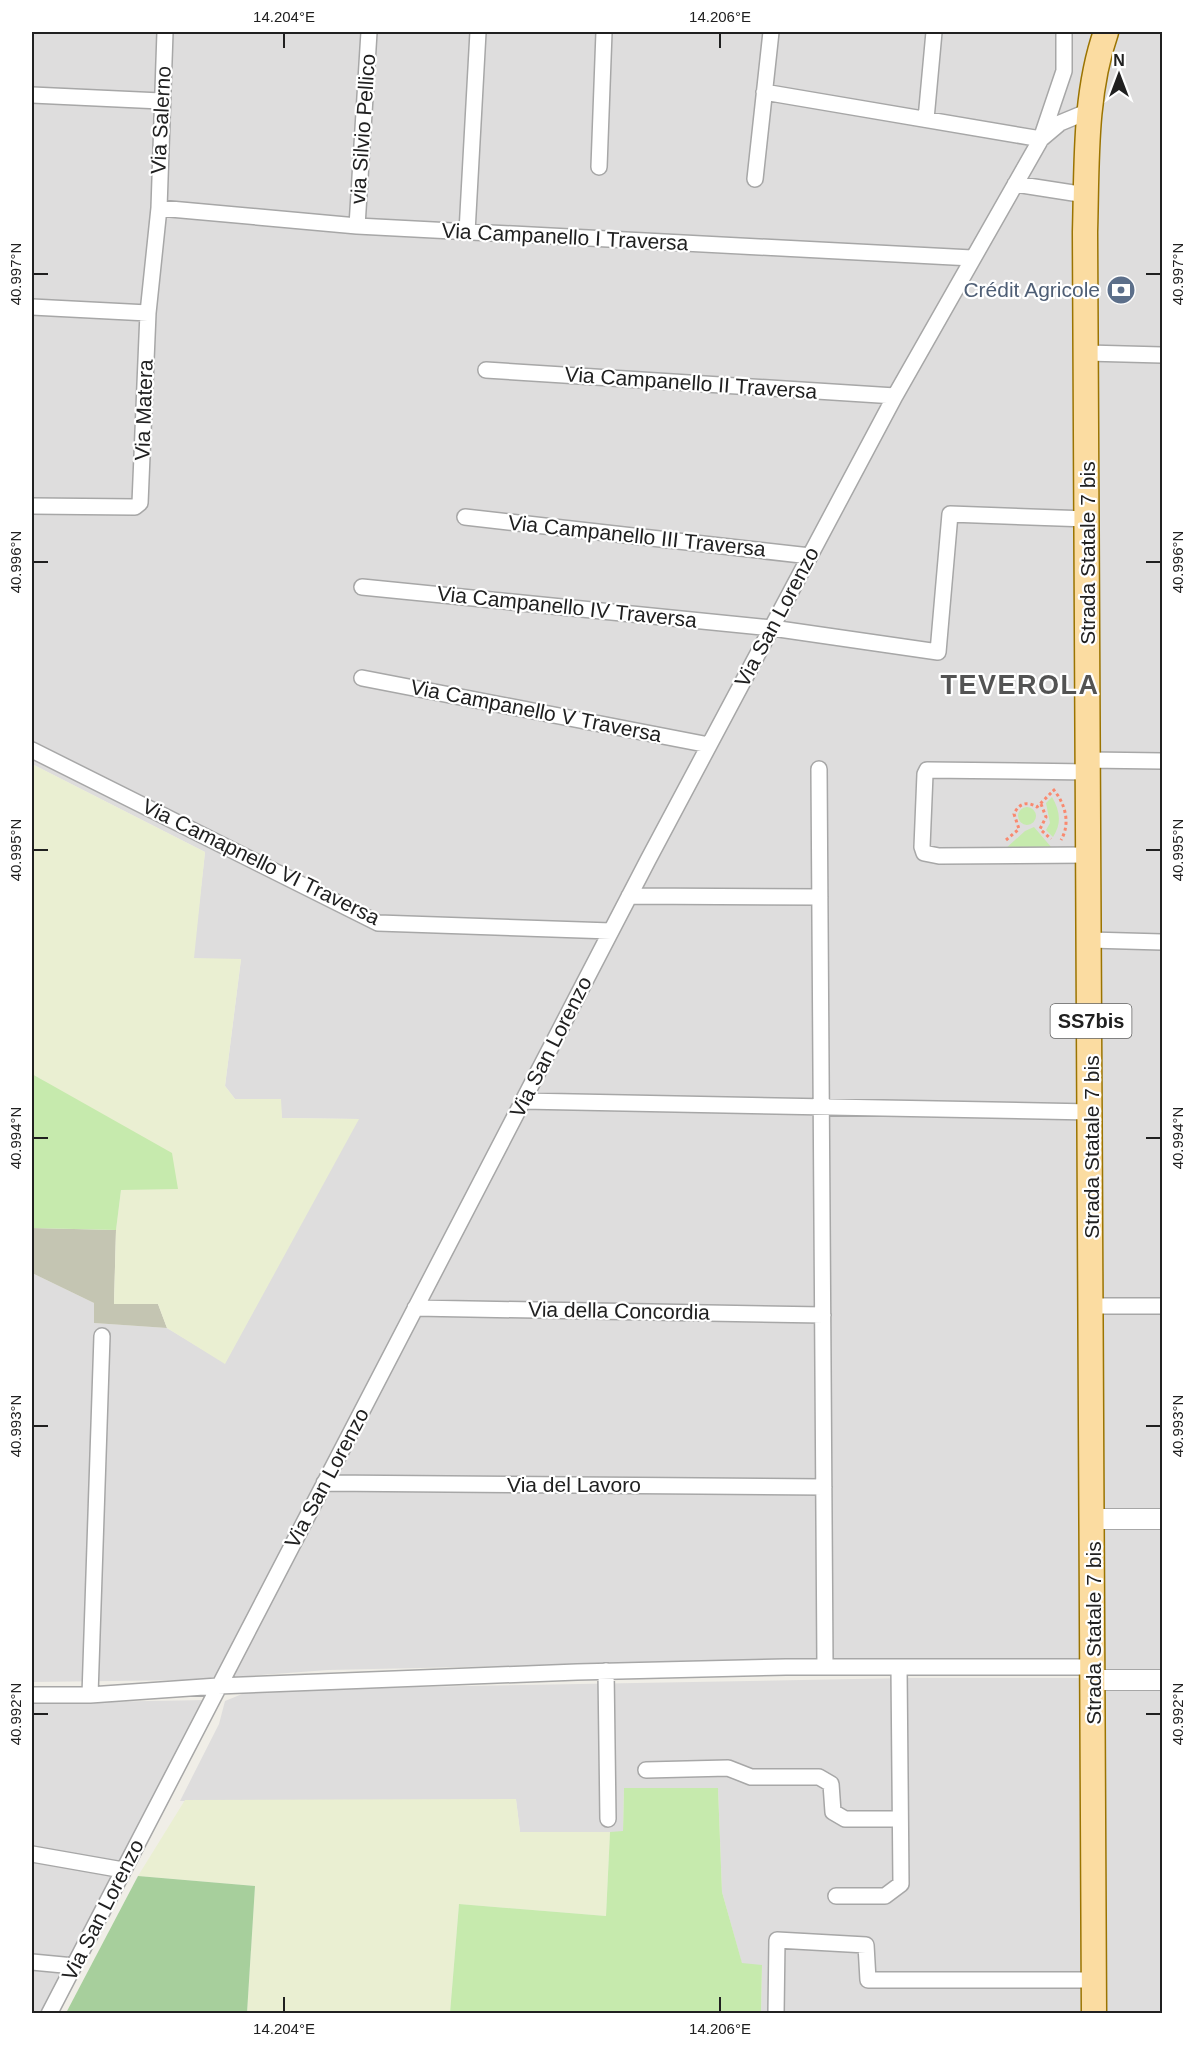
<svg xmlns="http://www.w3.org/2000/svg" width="1194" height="2045" font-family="Arial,sans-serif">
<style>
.residential{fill:#dedddd}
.construction{fill:#c4c5b2}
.farmland{fill:#eaefd2}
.grass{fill:#c6eaad}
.forest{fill:#a7cf9c}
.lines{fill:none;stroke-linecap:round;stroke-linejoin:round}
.minor-casing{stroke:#a7a7a7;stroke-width:18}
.tertiary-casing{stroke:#a7a7a7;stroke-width:22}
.primary-casing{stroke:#9b7401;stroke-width:27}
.path{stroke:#f9896f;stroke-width:3;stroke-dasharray:3 3;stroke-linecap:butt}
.minor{stroke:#fff;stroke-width:15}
.tertiary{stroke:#fff;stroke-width:20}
.primary{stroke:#fbdca1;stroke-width:24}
.ticks{fill:none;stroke:#202020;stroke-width:2}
.labels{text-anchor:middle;stroke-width:4.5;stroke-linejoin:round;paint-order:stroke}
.shield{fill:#fff;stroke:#636363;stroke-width:1.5}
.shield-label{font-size:20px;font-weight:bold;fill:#202020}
.street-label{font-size:21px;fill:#202020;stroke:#fff}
.service-label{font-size:21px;fill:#4e5e75;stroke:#fff;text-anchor:end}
.district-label{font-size:27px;font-weight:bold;letter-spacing:1.5px;fill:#535353;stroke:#fff}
.neatline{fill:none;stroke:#202020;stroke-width:2}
.ticks-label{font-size:15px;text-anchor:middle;fill:#202020}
</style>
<rect width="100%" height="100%" fill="#f0eee7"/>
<path class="residential" d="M32 32H1098L1085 1663 785 1660 328 1670 195 1680 32 1682V1273L94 1303V1323L167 1328 225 1363 358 1119 282 1118 280 1099H235L225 1086 241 959H193L205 852 32 764Z
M1113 32H1162V1674H1100L1095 111Z
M908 1678H1085V2013H761L762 1966 742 1964 722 1892 718 1788H624L623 1832H520L516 1800 180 1801 219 1724 225 1701 252 1690Z
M1101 1687H1162V2013H1102Z
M207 1700 45 2014 32 2013V1703Z"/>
<path class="construction" d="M32 1228 116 1230 114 1303 158 1304 167 1328 94 1323V1303L32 1273Z"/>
<path class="farmland" d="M32 764 205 852 194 958 241 959 225 1086 235 1099H281L282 1118 359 1119 225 1364 167 1328 158 1304H114L116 1230 121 1190 43 1080 32 1074Z
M516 1799 520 1832H610L606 1916 459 1904 450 2013H247L255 1886 138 1876 185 1800Z"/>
<path class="grass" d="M1052 797C1060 811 1062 823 1053 837L1046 830 1050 823 1046 803Z
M1018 816a9 9 0 1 1 18 0a9 9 0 1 1-18 0Z
M1034 827 1052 848 1004 850 1025 831Z
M32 1074 172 1153 178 1189 121 1190 116 1230 32 1228Z
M624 1788H718L722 1892 742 1963 762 1965 761 2013H450L459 1904 606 1916 610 1832 623 1831Z"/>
<path class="forest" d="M138 1876 255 1886 247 2013H66Z"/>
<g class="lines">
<g class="minor-casing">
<path id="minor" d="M764 92 1041 139 1064 71V32
M32 95 161 101
M926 119 934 32
M599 167 604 32
M755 179 771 32
M1015 184 1086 195
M159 208 357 226 972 258
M357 226 369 32
M467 232 478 32
M32 307 148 313
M1087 353 1162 355
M486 370 895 396
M32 506 135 507 140 503 148 313 159 208 165 32
M465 517 810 556
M362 587 772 628 938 652 950 514 1088 519
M362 678 709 745
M32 750 378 923 611 931
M1089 760 1162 761
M819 769 825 1667
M1089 772 927 770 925 774 922 847 924 853 939 856 1090 855
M629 896 820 897
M1090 940 1162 942
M523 1101 1091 1112
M1092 1306H1162
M415 1308 823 1315
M324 1483 824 1487
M606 1671 608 1819
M32 1695H90L218 1686 577 1672 786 1667H1094
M90 1695 102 1336
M646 1770 728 1768 751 1777H819L831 1784 833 1812 845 1819H900
M32 1854 123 1870
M836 1896H885L901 1884 899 1667
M32 1962 74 1966
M49 2014 648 860 895 396 1041 139 1060 123 1089 111
M776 2014 777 1940 866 1945 868 1980H1094"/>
</g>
<g class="tertiary-casing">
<path id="tertiary" d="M1094 1519H1162
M1094 1680H1162"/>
</g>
<g class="primary-casing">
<path id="primary" d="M1094 2014 1085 232C1087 166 1084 95 1106 32"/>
</g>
<path class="path" d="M1053 789C1065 803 1071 823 1061 840
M1041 804 1046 817 1040 829 1051 839
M1006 840 1019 829 1014 814C1019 803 1027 801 1037 807L1054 790"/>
<use href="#minor" class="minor"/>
<use href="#tertiary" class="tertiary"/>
<use href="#primary" class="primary"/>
</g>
<path class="ticks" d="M284 33V48M720 33V48M33 274H48M1146 274H1161M33 562H48M1146 562H1161M33 850H48M1146 850H1161M33 1138H48M1146 1138H1161M33 1426H48M1146 1426H1161M33 1714H48M1146 1714H1161M284 1997V2012M720 1997V2012"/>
<defs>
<g id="bank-disc" transform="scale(1.5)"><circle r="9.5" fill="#5c6f8a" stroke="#fff"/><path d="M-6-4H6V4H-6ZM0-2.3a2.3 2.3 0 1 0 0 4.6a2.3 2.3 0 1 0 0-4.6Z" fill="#fff"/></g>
</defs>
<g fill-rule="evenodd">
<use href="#bank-disc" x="1121" y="290"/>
</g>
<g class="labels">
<rect class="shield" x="1050.5" y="1004" width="81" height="34" rx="4.5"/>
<g class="shield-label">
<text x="1091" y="1028">SS7bis</text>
</g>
<g class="street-label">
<text transform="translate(161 120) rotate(-87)" y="7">Via Salerno</text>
<text transform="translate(363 129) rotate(-86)" y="7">via Silvio Pellico</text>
<text transform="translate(565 237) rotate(3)" y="7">Via Campanello I Traversa</text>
<text transform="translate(691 383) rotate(4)" y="7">Via Campanello II Traversa</text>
<text transform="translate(144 410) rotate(-88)" y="7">Via Matera</text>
<text transform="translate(637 536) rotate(6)" y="7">Via Campanello III Traversa</text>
<text transform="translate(1088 553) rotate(-90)" y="7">Strada Statale 7 bis</text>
<text transform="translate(567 607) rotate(6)" y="7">Via Campanello IV Traversa</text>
<text transform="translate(777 617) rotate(-62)" y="7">Via San Lorenzo</text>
<text transform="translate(536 711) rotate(11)" y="7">Via Campanello V Traversa</text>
<text transform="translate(261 862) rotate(26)" y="7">Via Camapnello VI Traversa</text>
<text transform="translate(551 1047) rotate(-63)" y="7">Via San Lorenzo</text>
<text transform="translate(1092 1147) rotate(-90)" y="7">Strada Statale 7 bis</text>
<text transform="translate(619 1311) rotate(1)" y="7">Via della Concordia</text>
<text transform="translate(327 1478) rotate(-62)" y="7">Via San Lorenzo</text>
<text x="574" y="1492">Via del Lavoro</text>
<text transform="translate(1094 1633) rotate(-90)" y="7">Strada Statale 7 bis</text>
<text transform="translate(103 1910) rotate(-63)" y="7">Via San Lorenzo</text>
</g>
<g class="service-label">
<text x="1100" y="297">Crédit Agricole</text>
</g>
<g class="district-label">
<text x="1020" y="694">TEVEROLA</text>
</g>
</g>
<rect width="1194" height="2045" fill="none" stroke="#ffffff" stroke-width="66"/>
<g transform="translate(1119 75)" stroke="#ffffff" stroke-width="4.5" paint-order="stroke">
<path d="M0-4.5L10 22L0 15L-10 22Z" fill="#202020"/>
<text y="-9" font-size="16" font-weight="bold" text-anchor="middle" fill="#202020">N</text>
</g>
<rect x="33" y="33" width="1128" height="1979" class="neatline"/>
<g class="ticks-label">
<text x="284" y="22">14.204°E</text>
<text x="720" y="22">14.206°E</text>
<text transform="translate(16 274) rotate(-90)" y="5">40.997°N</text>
<text transform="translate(1178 274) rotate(-90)" y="5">40.997°N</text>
<text transform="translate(16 562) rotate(-90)" y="5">40.996°N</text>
<text transform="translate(1178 562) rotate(-90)" y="5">40.996°N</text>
<text transform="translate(16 850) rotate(-90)" y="5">40.995°N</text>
<text transform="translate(1178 850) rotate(-90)" y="5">40.995°N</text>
<text transform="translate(16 1138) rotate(-90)" y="5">40.994°N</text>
<text transform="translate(1178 1138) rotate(-90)" y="5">40.994°N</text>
<text transform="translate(16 1426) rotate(-90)" y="5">40.993°N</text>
<text transform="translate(1178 1426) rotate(-90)" y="5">40.993°N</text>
<text transform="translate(16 1714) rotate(-90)" y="5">40.992°N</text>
<text transform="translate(1178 1714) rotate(-90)" y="5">40.992°N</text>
<text x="284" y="2034">14.204°E</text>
<text x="720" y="2034">14.206°E</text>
</g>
</svg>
